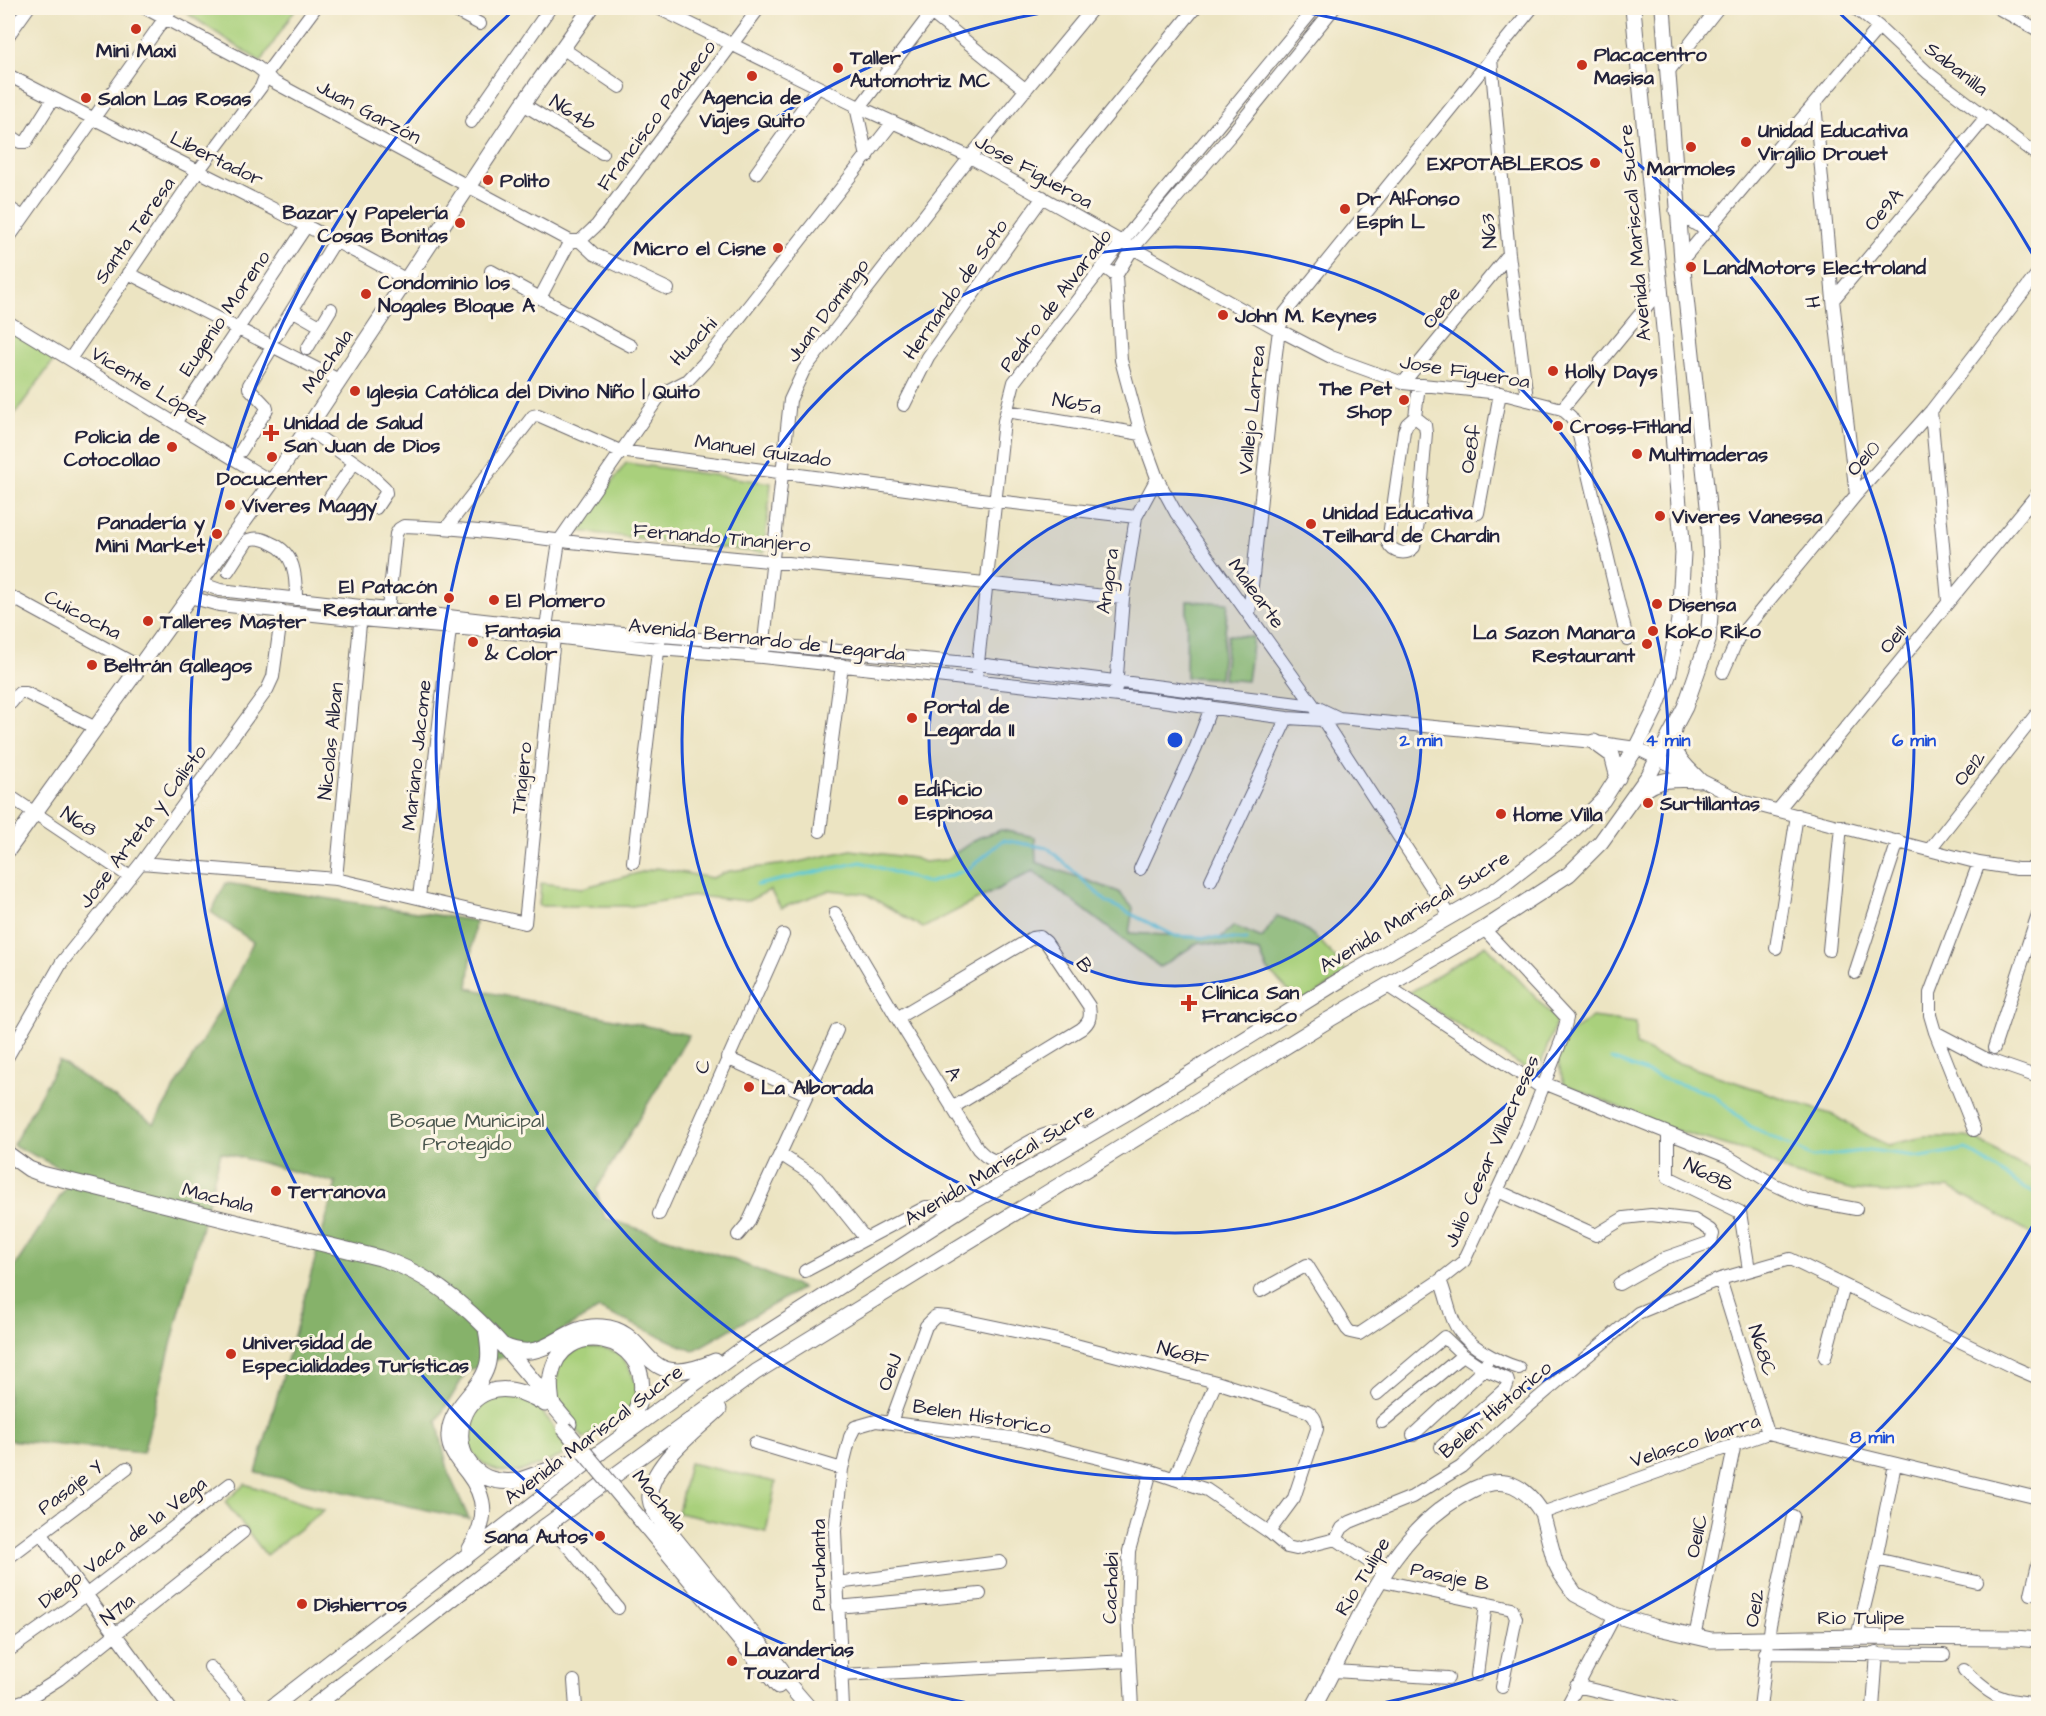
<svg xmlns="http://www.w3.org/2000/svg" width="2046" height="1716" font-family="'Architects Daughter',sans-serif">
<style>
.green{fill:#a9d07b;stroke:#66795b;stroke-width:1.5}
.forest{fill:#86b26b;stroke:#546a53;stroke-width:1.5}
.lines{fill:none;stroke-linecap:round;stroke-linejoin:round}
.stream{stroke:#5ec9d7;stroke-width:3}
.minor-casing{stroke:#69666a;stroke-width:14}
.major-casing{stroke:#69666a;stroke-width:17}
.minor{stroke:#fff;stroke-width:12}
.major{stroke:#fff;stroke-width:15}
.major-bridge-casing{stroke:#69666a;stroke-width:17;stroke-linecap:butt}
.major-bridge{stroke:#fff;stroke-width:15}
.ring{fill:none;stroke:#1d4ed8;stroke-width:3}
.poi-dot{fill:#c8321e;stroke:#fcf5e5;stroke-width:2}
.labels{text-anchor:middle;stroke-width:6;stroke-linejoin:round;paint-order:stroke}
.poi-label{font-size:20px;font-weight:bold;fill:#22223b;stroke:#fcf5e5;text-anchor:start}
.street-label{font-size:20px;fill:#22223b;stroke:#fcf5e5}
.park-label{font-size:20px;fill:#4a564e;stroke:#fcf5e5}
.centre{fill:#1d4ed8;stroke:#fcf5e5;stroke-width:3}
.ring-label{font-size:18px;text-anchor:middle;font-weight:bold;fill:#1d4ed8;stroke:#fcf5e5;stroke-width:6;stroke-linejoin:round;paint-order:stroke}
</style>
<rect width="100%" height="100%" fill="#fcf5e5"/>
<filter id="ink" filterUnits="userSpaceOnUse"><feTurbulence type="fractalNoise" baseFrequency=".0167" numOctaves="2"/><feDisplacementMap in="SourceGraphic" scale="12" xChannelSelector="R" yChannelSelector="G"/><feConvolveMatrix kernelMatrix="1 2 1 2 8 2 1 2 1" color-interpolation-filters="sRGB"/></filter>
<filter id="wash" filterUnits="userSpaceOnUse"><feTurbulence type="fractalNoise" baseFrequency=".008" numOctaves="4" result="noise"/><feDisplacementMap in="SourceGraphic" scale="24" xChannelSelector="R" yChannelSelector="G"/><feGaussianBlur stdDeviation="1.35" result="paint"/><feColorMatrix in="noise" values="0 0 0 0 0 0 0 0 0 0 0 0 0 0 0 0 0 1.4 0 .05"/><feComposite in="paint" operator="in"/></filter>
<g filter="url(#wash)">
<rect width="100%" height="100%" fill="#ece4c2"/>
<path class="green" d="M193 8H296L261 62 188 14Z
M8 329 55 359 8 423Z
M626 463 771 483 764 553 576 531Z
M1187 601 1228 603 1220 678 1186 677Z
M1228 635 1253 637 1247 681 1223 679Z
M1001 830 1035 837 1036 862 1119 892 1133 908 1129 933 1220 938 1234 926 1262 938 1277 916C1311 926 1326 946 1347 973L1301 1004 1267 969 1260 952 1199 942 1160 967 1033 871 923 928 866 894 830 890 781 908 770 890 748 901 695 896 632 906H539L541 883 582 888 657 868 712 878 729 871 794 863 851 850 914 858 924 862 945 860 978 838Z
M1486 945 1557 1020 1539 1069 1534 1074 1409 993Z
M1592 1017 1636 1023V1045L1658 1056 1836 1116 1866 1135 1888 1145 1924 1137H1965L1977 1139 2010 1160 2038 1173V1237L1949 1187 1903 1193 1853 1190 1789 1173 1756 1154 1668 1128 1564 1084 1557 1059 1569 1034Z
M583 1347C622 1347 624 1355 638 1388L630 1410 584 1439 566 1415 555 1396 559 1363 570 1353Z
M498 1394 533 1401 548 1419 569 1453C552 1460 534 1469 516 1472 494 1474 472 1462 467 1439 465 1432 470 1420 472 1412Z
M689 1463 776 1482 766 1532 678 1513Z
M245 1484 324 1510 266 1555 225 1502Z"/>
<path class="forest" d="M226 883 475 921 468 988 689 1035 596 1190 605 1218 729 1258 802 1288 693 1351 599 1309 541 1343 467 1371 437 1421 449 1474 469 1519 256 1473 336 1183 221 1152 143 1453 8 1440V1277L74 1175 13 1145 59 1061 154 1124 223 1005 253 942 211 912Z"/>
<g class="lines">
<path class="stream" d="M757 885 861 862 928 883 969 869 1003 840 1048 848 1107 902 1175 936 1247 940
M1611 1059 1667 1080 1712 1094 1750 1126 1813 1157 1870 1150 1922 1157 1966 1149 2026 1189 2038 1195"/>
</g>
</g>
<g filter="url(#ink)">
<g class="lines">
<g class="minor-casing">
<path id="minor" d="M145 8 257 67 266 74 272 81 570 241H580
M450 8 480 24
M658 8 859 107 970 157 1279 330 1331 357 1403 383 1500 393 1562 409 1571 417 1577 427 1627 639
M925 8 1026 90
M1855 8 1879 27 1928 73 2038 156
M1998 8 2038 30
M8 36 28 8
M562 48 620 87
M1491 59 1509 254 1527 399
M1667 73 1718 8
M8 75C141 144 276 207 407 280
M1815 103 1833 300 1856 495
M523 104 602 153
M471 122 550 8
M8 134 20 142H26L53 99
M867 157 857 111 935 8
M756 173 818 87
M1054 181 1195 8
M8 207 23 217
M8 239 172 8
M570 241 540 298 631 346
M580 241 597 225 759 8
M580 241 594 254 668 289
M1682 260 1879 27
M1103 266 1116 276 1121 360 1141 434 1157 478 1176 513 1314 706 1451 917
M491 271 540 298
M128 273 339 380
M1116 276 1133 248 1229 137 1334 8
M1833 300 1987 116
M292 310 320 326
M8 322 272 482
M276 336 335 241
M307 349 331 309
M70 359 199 170 261 87 266 74 315 8
M1403 383 1509 254
M904 405 928 357 1043 197
M1562 409 1660 290
M1007 411 1141 434
M1931 411 1948 601
M1415 417 1425 425 1426 433 1419 516 1414 547C1406 556 1393 553 1388 543L1404 431 1407 424 1415 417 1419 385
M175 423 307 225
M306 428 367 471 385 488 386 493 376 508
M241 451 267 409 266 406 249 388V385L273 346
M330 497 354 463
M1478 513 1500 393
M447 527 533 416 538 415 620 451 996 501 1136 517
M228 571 248 540C256 537 264 539 271 543 295 553 296 575 296 599
M200 583 220 590 546 627 764 644 978 664 1314 706 1339 718
M8 595 140 667
M190 597 219 605 361 620 554 637 658 649 762 657 1155 700 1287 718 1323 720 1339 718 1594 742 1636 748 1745 802 1979 863 2017 869H2038
M388 609 396 534 399 529 404 526C475 528 546 540 616 547 785 562 954 579 1123 598
M1249 615 1275 361 1279 330 1285 313 1532 8
M546 627 559 541 661 394 688 380 704 363 893 122
M763 651 790 400 804 370 970 157 1093 8
M977 672 1004 421 1014 382 1122 242 1315 8
M1723 672 1738 638 1856 495 1931 411 2038 273
M1116 688 1123 598 1136 517 1157 478
M11 703 19 693H26L96 728
M8 795 130 877
M1778 810 2038 493
M820 831 842 665
M1930 849 2038 712
M633 862 659 643
M141 863 336 879 525 923 554 637
M1140 869 1196 747 1211 707
M336 879 361 613
M1211 880 1287 718
M419 898 451 620
M835 913 897 1018 978 1149C984 1155 989 1160 998 1161 1030 1141 1049 1124 1088 1135
M1776 948 1797 815
M1829 950 1841 826
M1855 973 1898 841
M1386 985 1542 1088
M897 1018 1032 938 1040 937 1046 942 1089 1006C1091 1017 1090 1022 1081 1029L952 1108
M1935 1032 1986 1059 2038 1077
M1994 1048 2038 914
M8 1056 62 962 141 863 267 690 273 677 282 611
M727 1058 807 1094
M1544 1083 1668 1133V1177L1740 1212 1749 1270
M1974 1130 1935 1032 1930 1015V993L1979 863
M1668 1133 1728 1157 1773 1184 1807 1200 1856 1209
M780 1154 837 1030
M1498 1191 1596 1235 1624 1218 1651 1215 1694 1220 1710 1230 1713 1234 1711 1242 1665 1258 1619 1284
M659 1214 783 935
M738 1235 748 1223 780 1154 817 1178 865 1238
M805 1271 926 1207H964
M1720 1279 1768 1433
M1440 1280C1446 1294 1448 1309 1454 1322 1464 1345 1497 1361 1519 1368
M1260 1291 1307 1265 1347 1329 1350 1332 1359 1334 1440 1280 1464 1261 1527 1127 1562 1039 1567 1018 1484 929
M1825 1357 1844 1286
M1377 1394 1444 1337 1463 1355 1484 1369 1507 1379 1508 1382 1506 1388 1441 1447
M891 1422 926 1326 936 1316 948 1317 1053 1339 1216 1382 1307 1411C1314 1415 1317 1420 1317 1429L1294 1498 1269 1532
M1382 1422 1463 1355
M1413 1435 1484 1369 1486 1363
M755 1443 842 1469
M1174 1479 1216 1382
M1542 1513 1768 1433 2038 1498
M547 1525 572 1551 618 1608
M41 1533 170 1708
M1336 1539 1384 1572
M8 1558 127 1468
M1876 1559 1977 1582
M1379 1580 1512 1609 1516 1618 1502 1687
M837 1583 1000 1562
M2031 1594 2038 1564
M837 1607 980 1594
M1695 1637 1735 1443
M1857 1637 1876 1559 1895 1464
M8 1651 66 1610 230 1484
M1765 1653 1944 1655
M210 1667 245 1708
M1964 1670C1994 1699 1998 1699 2038 1704
M1334 1671 1448 1678
M841 1675 1129 1661
M1477 1675 1486 1603
M574 1681 576 1708
M1576 1686 1672 1708
M8 1706 26 1700 59 1679 243 1532
M843 1708 835 1531 842 1469 850 1437 855 1427 876 1421 1021 1439 1151 1471 1207 1490 1269 1532 1287 1547 1296 1549 1336 1539 1342 1528 1350 1522 1412 1497 1461 1467 1516 1417 1638 1313 1720 1279 1790 1259 2015 1368 2038 1378
M1132 1708 1127 1612 1129 1551 1151 1471
M1566 1708 1615 1615
M1760 1708 1770 1625 1793 1516
M1873 1708 1877 1653"/>
</g>
<g class="major-casing">
<path id="major" d="M1677 211 1698 224 1712 225
M1674 729C1670 755 1683 763 1699 780
M1594 742 1612 755 1618 778
M1641 793C1659 777 1677 779 1699 780
M8 850 272 482 523 104 591 8
M8 1154 29 1169 42 1174 380 1258C463 1284 514 1360 569 1424
M502 1345C548 1367 559 1323 602 1327 654 1331 638 1395 715 1361
M545 1404C450 1344 428 1491 517 1481L588 1456
M552 1404C551 1395 549 1385 551 1376 561 1317 650 1333 641 1395 638 1408 630 1421 624 1433
M719 1409C697 1430 647 1467 650 1499 651 1509 658 1516 663 1524L781 1669 782 1678 776 1684
M644 1524 778 1686
M470 1549C487 1521 488 1499 467 1472 458 1461 448 1449 449 1435 450 1404 483 1390 488 1362 490 1351 488 1340 486 1329
M777 1671 809 1708
M271 1708 602 1451 745 1347 964 1207 1133 1109 1345 977 1496 890 1572 831 1603 800 1636 748 1655 710 1669 673 1679 620 1683 553 1665 339 1633 8
M312 1708 547 1525 756 1372 1330 1019 1484 929 1569 874 1601 842 1649 775 1685 707 1708 641 1712 590 1709 515 1682 260 1663 8
M1313 1708C1357 1630 1386 1531 1474 1489 1505 1474 1525 1486 1542 1513L1555 1562 1561 1574 1575 1594 1615 1615 1654 1627 1711 1640 1857 1637 2015 1638 2038 1640"/>
</g>
<use href="#minor" class="minor"/>
<use href="#major" class="major"/>
<g class="major-bridge-casing">
<path id="major-bridge" d="M564 1428 644 1524"/>
</g>
<use href="#major-bridge" class="major-bridge"/>
</g>
</g>
<circle cx="1175" cy="740" r="246" fill="#1d4ed8" fill-opacity=".12"/>
<g class="ring">
<circle cx="1175" cy="740" r="246"/>
<circle cx="1175" cy="740" r="493"/>
<path d="M1278 8A739 739 0 1 1 1072 8"/>
<path d="M2037 1218A985 985 0 0 1 1363 1707M987 1707A985 985 0 0 1 516 8M1834 8A985 985 0 0 1 2037 262"/>
</g>
<g class="poi-dot">
<circle cx="136" cy="29" r="6"/>
<circle cx="1582" cy="65" r="6"/>
<circle cx="838" cy="68" r="6"/>
<circle cx="752" cy="76" r="6"/>
<circle cx="86" cy="98" r="6"/>
<circle cx="1746" cy="142" r="6"/>
<circle cx="1691" cy="147" r="6"/>
<circle cx="1595" cy="163" r="6"/>
<circle cx="488" cy="180" r="6"/>
<circle cx="1345" cy="209" r="6"/>
<circle cx="460" cy="223" r="6"/>
<circle cx="778" cy="248" r="6"/>
<circle cx="1691" cy="267" r="6"/>
<circle cx="366" cy="294" r="6"/>
<circle cx="1223" cy="315" r="6"/>
<circle cx="1553" cy="371" r="6"/>
<circle cx="355" cy="391" r="6"/>
<circle cx="1404" cy="400" r="6"/>
<circle cx="1558" cy="426" r="6"/>
<path d="M268 424h6v6h6v6h-6v6h-6v-6h-6v-6h6z"/>
<circle cx="172" cy="447" r="6"/>
<circle cx="1637" cy="454" r="6"/>
<circle cx="272" cy="457" r="6"/>
<circle cx="230" cy="505" r="6"/>
<circle cx="1660" cy="516" r="6"/>
<circle cx="1311" cy="524" r="6"/>
<circle cx="217" cy="534" r="6"/>
<circle cx="449" cy="598" r="6"/>
<circle cx="494" cy="600" r="6"/>
<circle cx="1657" cy="604" r="6"/>
<circle cx="148" cy="621" r="6"/>
<circle cx="1653" cy="631" r="6"/>
<circle cx="473" cy="642" r="6"/>
<circle cx="1647" cy="644" r="6"/>
<circle cx="92" cy="665" r="6"/>
<circle cx="912" cy="718" r="6"/>
<circle cx="903" cy="800" r="6"/>
<circle cx="1648" cy="803" r="6"/>
<circle cx="1501" cy="814" r="6"/>
<path d="M1186 994h6v6h6v6h-6v6h-6v-6h-6v-6h6z"/>
<circle cx="749" cy="1087" r="6"/>
<circle cx="276" cy="1191" r="6"/>
<circle cx="231" cy="1354" r="6"/>
<circle cx="600" cy="1536" r="6"/>
<circle cx="302" cy="1604" r="6"/>
<circle cx="732" cy="1661" r="6"/>
</g>
<g class="labels">
<g class="poi-label">
<text x="136" y="57" text-anchor="middle">Mini Maxi</text>
<text x="1594" y="61">Placacentro<tspan x="1594" dy="23">Masisa</tspan></text>
<text x="850" y="64">Taller<tspan x="850" dy="23">Automotriz MC</tspan></text>
<text x="752" y="104" text-anchor="middle">Agencia de<tspan x="752" dy="23">Viajes Quito</tspan></text>
<text x="98" y="105">Salon Las Rosas</text>
<text x="1758" y="137">Unidad Educativa<tspan x="1758" dy="23">Virgilio Drouet</tspan></text>
<text x="1583" y="170" text-anchor="end">EXPOTABLEROS</text>
<text x="1691" y="175" text-anchor="middle">Marmoles</text>
<text x="500" y="187">Polito</text>
<text x="1357" y="205">Dr Alfonso<tspan x="1357" dy="23">Espín L</tspan></text>
<text x="448" y="219" text-anchor="end">Bazar y Papelería<tspan x="448" dy="23">Cosas Bonitas</tspan></text>
<text x="766" y="255" text-anchor="end">Micro el Cisne</text>
<text x="1703" y="274">LandMotors Electroland</text>
<text x="378" y="289">Condominio los<tspan x="378" dy="23">Nogales Bloque A</tspan></text>
<text x="1235" y="322">John M. Keynes</text>
<text x="1565" y="378">Holly Days</text>
<text x="1392" y="395" text-anchor="end">The Pet<tspan x="1392" dy="23">Shop</tspan></text>
<text x="367" y="398">Iglesia Católica del Divino Niño | Quito</text>
<text x="284" y="429">Unidad de Salud<tspan x="284" dy="23">San Juan de Dios</tspan></text>
<text x="1570" y="433">Cross-Fitland</text>
<text x="160" y="443" text-anchor="end">Policia de<tspan x="160" dy="23">Cotocollao</tspan></text>
<text x="1649" y="461">Multimaderas</text>
<text x="272" y="485" text-anchor="middle">Docucenter</text>
<text x="242" y="512">Víveres Maggy</text>
<text x="1323" y="519">Unidad Educativa<tspan x="1323" dy="23">Teilhard de Chardin</tspan></text>
<text x="1672" y="523">Viveres Vanessa</text>
<text x="205" y="529" text-anchor="end">Panadería y<tspan x="205" dy="23">Mini Market</tspan></text>
<text x="437" y="593" text-anchor="end">El Patacón<tspan x="437" dy="23">Restaurante</tspan></text>
<text x="506" y="607">El Plomero</text>
<text x="1669" y="611">Disensa</text>
<text x="160" y="628">Talleres Master</text>
<text x="485" y="637">Fantasia<tspan x="485" dy="23">&amp; Color</tspan></text>
<text x="1665" y="638">Koko Riko</text>
<text x="1635" y="639" text-anchor="end">La Sazon Manara<tspan x="1635" dy="23">Restaurant</tspan></text>
<text x="104" y="672">Beltrán Gallegos</text>
<text x="924" y="713">Portal de<tspan x="924" dy="23">Legarda II</tspan></text>
<text x="915" y="796">Edificio<tspan x="915" dy="23">Espinosa</tspan></text>
<text x="1660" y="810">Surtillantas</text>
<text x="1513" y="821">Home Villa</text>
<text x="1202" y="999">Clínica San<tspan x="1202" dy="23">Francisco</tspan></text>
<text x="761" y="1094">La Alborada</text>
<text x="288" y="1198">Terranova</text>
<text x="243" y="1349">Universidad de<tspan x="243" dy="23">Especialidades Turísticas</tspan></text>
<text x="588" y="1543" text-anchor="end">Sana Autos</text>
<text x="314" y="1611">Dishierros</text>
<text x="744" y="1656">Lavanderias<tspan x="744" dy="23">Touzard</tspan></text>
</g>
<g class="street-label">
<text transform="translate(1957 68) rotate(38)" y="7">Sabanilla</text>
<text transform="translate(369 111) rotate(28)" y="7">Juan Garzón</text>
<text transform="translate(573 112) rotate(32)" y="7">N64b</text>
<text transform="translate(656 115) rotate(-53)" y="7">Francisco Pacheco</text>
<text transform="translate(217 158) rotate(26)" y="7">Libertador</text>
<text transform="translate(1034 171) rotate(29)" y="7">Jose Figueroa</text>
<text transform="translate(1883 209) rotate(-50)" y="7">Oe9A</text>
<text transform="translate(134 230) rotate(-55)" y="7">Santa Teresa</text>
<text transform="translate(1488 231) rotate(-95)" y="7">N63</text>
<text transform="translate(1634 233) rotate(-95)" y="7">Avenida Mariscal Sucre</text>
<text transform="translate(955 289) rotate(-55)" y="7">Hernando de Soto</text>
<text transform="translate(1055 300) rotate(-53)" y="7">Pedro de Alvarado</text>
<text transform="translate(1813 302) rotate(-96)" y="7">H</text>
<text transform="translate(1441 307) rotate(-51)" y="7">Oe8e</text>
<text transform="translate(827 310) rotate(-53)" y="7">Juan Domingo</text>
<text transform="translate(224 313) rotate(-56)" y="7">Eugenio Moreno</text>
<text transform="translate(693 341) rotate(-47)" y="7">Huachi</text>
<text transform="translate(327 361) rotate(-55)" y="7">Machala</text>
<text transform="translate(1465 371) rotate(9)" y="7">Jose Figueroa</text>
<text transform="translate(150 385) rotate(31)" y="7">Vicente López</text>
<text transform="translate(1077 403) rotate(10)" y="7">N65a</text>
<text transform="translate(1251 410) rotate(-84)" y="7">Vallejo Larrea</text>
<text transform="translate(1470 449) rotate(-80)" y="7">Oe8f</text>
<text transform="translate(763 450) rotate(8)" y="7">Manuel Guizado</text>
<text transform="translate(1863 458) rotate(-48)" y="7">Oe10</text>
<text transform="translate(722 537) rotate(5)" y="7">Fernando Tinanjero</text>
<text transform="translate(1107 581) rotate(-82)" y="7">Angora</text>
<text transform="translate(1257 593) rotate(54)" y="7">Malearte</text>
<text transform="translate(83 614) rotate(28)" y="7">Cuicocha</text>
<text transform="translate(767 639) rotate(6)" y="7">Avenida Bernardo de Legarda</text>
<text transform="translate(1892 639) rotate(-51)" y="7">Oe11</text>
<text transform="translate(330 741) rotate(-84)" y="7">Nicolas Alban</text>
<text transform="translate(416 755) rotate(-84)" y="7">Mariano Jacome</text>
<text transform="translate(1969 768) rotate(-51)" y="7">Oe12</text>
<text transform="translate(521 778) rotate(-84)" y="7">Tinajero</text>
<text transform="translate(79 821) rotate(33)" y="7">N68</text>
<text transform="translate(142 826) rotate(-53)" y="7">Jose Arteta y Calisto</text>
<text transform="translate(1414 911) rotate(-31)" y="7">Avenida Mariscal Sucre</text>
<text transform="translate(1085 965) rotate(56)" y="7">B</text>
<text transform="translate(702 1066) rotate(-67)" y="7">C</text>
<text transform="translate(954 1073) rotate(58)" y="7">A</text>
<text transform="translate(1491 1151) rotate(-66)" y="7">Julio Cesar Villacreses</text>
<text transform="translate(999 1164) rotate(-31)" y="7">Avenida Mariscal Sucre</text>
<text transform="translate(1709 1174) rotate(27)" y="7">N68B</text>
<text transform="translate(218 1197) rotate(14)" y="7">Machala</text>
<text transform="translate(1763 1350) rotate(72)" y="7">N68C</text>
<text transform="translate(1183 1353) rotate(15)" y="7">N68F</text>
<text transform="translate(889 1372) rotate(-70)" y="7">Oe1J</text>
<text transform="translate(1495 1409) rotate(-40)" y="7">Belen Historico</text>
<text transform="translate(982 1416) rotate(9)" y="7">Belen Historico</text>
<text transform="translate(593 1434) rotate(-37)" y="7">Avenida Mariscal Sucre</text>
<text transform="translate(1695 1440) rotate(-18)" y="7">Velasco Ibarra</text>
<text transform="translate(70 1487) rotate(-37)" y="7">Pasaje Y</text>
<text transform="translate(660 1500) rotate(50)" y="7">Machala</text>
<text transform="translate(1696 1536) rotate(-78)" y="7">Oe11C</text>
<text transform="translate(122 1542) rotate(-37)" y="7">Diego Vaca de la Vega</text>
<text transform="translate(818 1565) rotate(-90)" y="7">Puruhanta</text>
<text transform="translate(1362 1576) rotate(-59)" y="7">Rio Tulipe</text>
<text transform="translate(1450 1576) rotate(12)" y="7">Pasaje B</text>
<text transform="translate(1110 1588) rotate(-88)" y="7">Cachabi</text>
<text transform="translate(1754 1608) rotate(-79)" y="7">Oe12</text>
<text transform="translate(117 1609) rotate(-39)" y="7">N71a</text>
<text x="1861" y="1624">Rio Tulipe</text>
</g>
<g class="park-label">
<text x="467" y="1127">Bosque Municipal<tspan x="467" dy="23">Protegido</tspan></text>
</g>
</g>
<circle cx="1175" cy="740" r="9" class="centre"/>
<g class="ring-label">
<text x="1421" y="746">2 min</text>
<text x="1668" y="746">4 min</text>
<text x="1914" y="746">6 min</text>
<text x="1872" y="1443">8 min</text>
</g>
<rect width="2046" height="1716" fill="none" stroke="#fcf5e5" stroke-width="30"/>
</svg>
